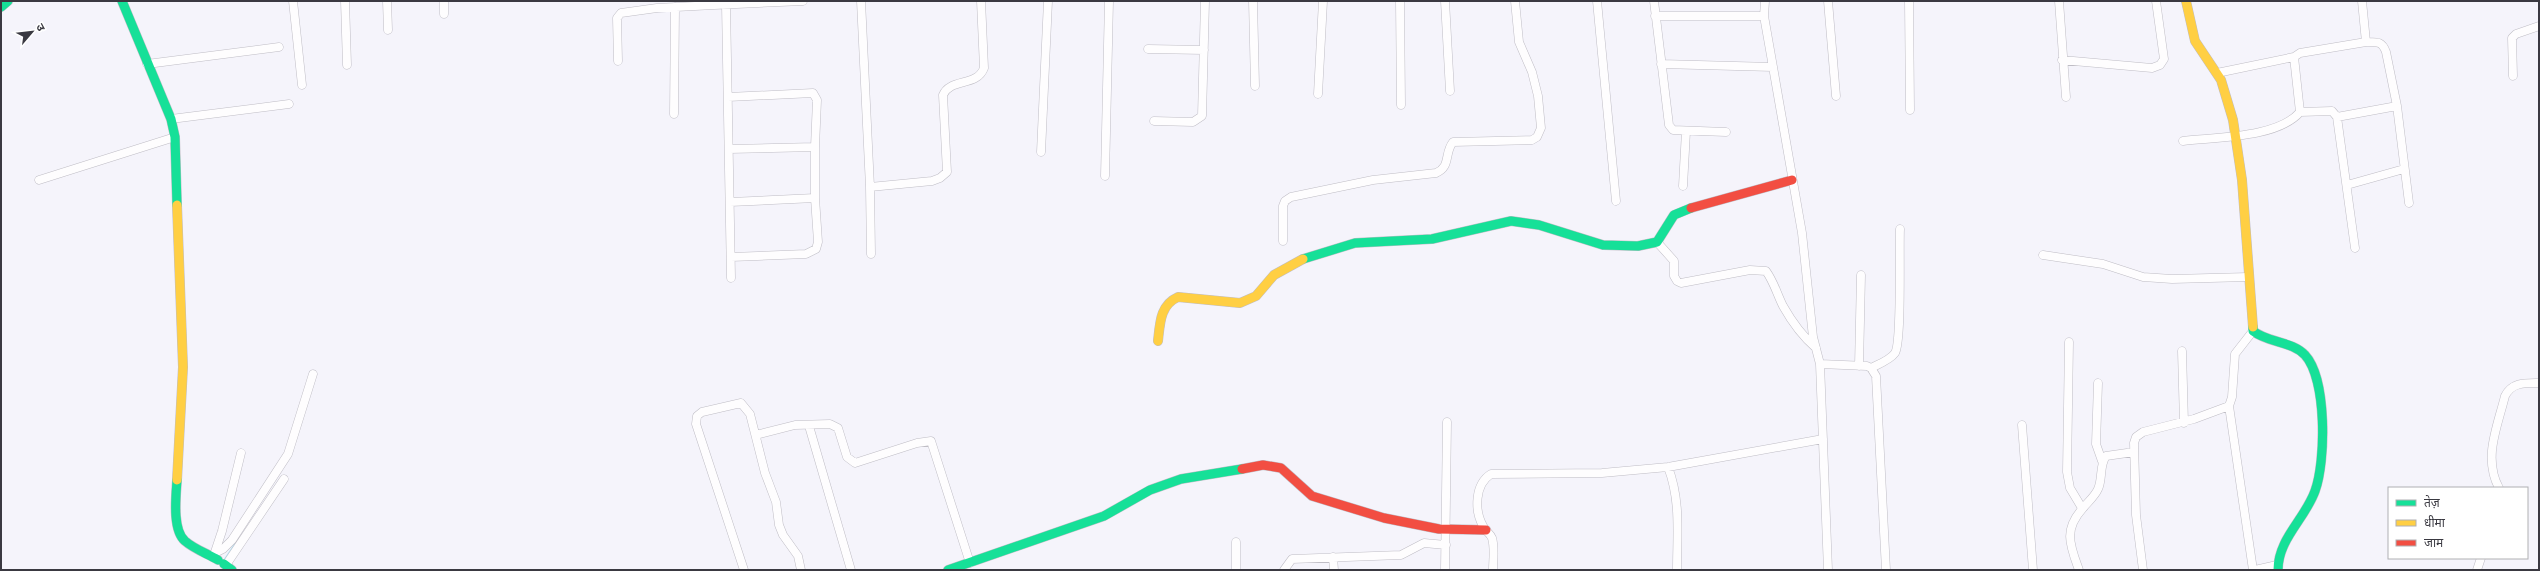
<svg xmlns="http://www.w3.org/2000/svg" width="2540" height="571" font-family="'Playfair Display','Noto Sans Devanagari',serif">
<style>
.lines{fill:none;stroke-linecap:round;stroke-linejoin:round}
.stream{stroke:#b8e6f8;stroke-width:3}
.street-casing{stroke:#bfbdc5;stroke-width:9}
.fast-casing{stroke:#bfbdc5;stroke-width:10}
.slow-casing{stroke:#bfbdc5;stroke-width:10}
.jam-casing{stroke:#bfbdc5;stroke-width:10}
.street{stroke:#fefdfe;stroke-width:8}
.fast{stroke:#16e098;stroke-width:9}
.slow{stroke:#ffcf43;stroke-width:9}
.jam{stroke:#f24e42;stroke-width:9}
</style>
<rect width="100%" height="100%" fill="#f5f4fb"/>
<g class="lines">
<path class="stream" d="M225 560 237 542"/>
<g class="street-casing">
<path id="street" d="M293 1 302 85
M345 1 347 65
M387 1 388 30
M713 1 714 5 803 1
M861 1 870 187 932 181 940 178 947 172 943 95C950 78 977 87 984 68L981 1
M1253 1 1255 86
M1400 1 1401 105
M1445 1 1450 91
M1597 1 1616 201
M1654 1 1669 125 1673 130 1726 132
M1828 1 1836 96
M1909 1 1910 110
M2059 1 2066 97
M2362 1 2366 42C2377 42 2382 41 2386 52L2397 106 2409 203
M726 5 731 278
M444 14V1
M1655 16H1764L1765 1
M1764 16 1773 67
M1148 49 1204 50
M2062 60 2152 68 2160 65 2164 59 2156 1
M618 61 617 18 621 13 657 8 714 5
M147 64 279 47
M1661 64 1773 67 1802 233 1813 337 1820 364 1828 570
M2217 73 2294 57
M2513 76 2512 38 2516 34 2539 26
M1318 94 1323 1
M728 97 813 93 817 100 815 147
M2300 112 2332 111 2337 117 2355 248
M674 114 675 7
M2337 117 2397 106
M171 119 289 104
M1154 121 1193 122 1202 116 1205 1
M2183 141C2216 137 2278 138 2300 112L2294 57 2300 53 2366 42
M729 149 815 147V198L818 242 816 249 806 254 731 257
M1041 152 1048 1
M1105 176 1109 1
M39 180 175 137
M2347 185 2404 169
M1683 186 1686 131
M870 187 871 254
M730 202 815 198
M1283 241V206L1285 201 1291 197 1373 180 1436 173C1451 167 1444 153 1453 142L1532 140 1537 137 1541 128 1538 96 1532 72 1519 42 1515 1
M1657 242 1674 261V276L1677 281 1681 283 1750 270 1766 271C1774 282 1777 294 1783 306 1792 322 1802 336 1816 348
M2043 255 2103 264 2143 277 2172 279 2248 277
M2069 342 2067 472 2070 488 2082 508
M2182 351 2184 423
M1820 364 1867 366 1871 368 1876 376 1886 570
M1859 366 1861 275
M1871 368C1879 364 1890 360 1895 353 1902 342 1899 248 1900 229
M2098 383 2096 444 2102 461
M2229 406 2253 570
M2022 425 2033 570
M809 426 851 570
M756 435 795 425 830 424 838 428 847 457 855 463 917 443 931 441 970 563
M1668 467C1681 501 1677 534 1677 570
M2499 488C2483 458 2497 428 2505 396 2512 382 2525 383 2539 383
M1236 542V570
M215 553 223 549 232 540 288 454 313 374
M214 555 222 531 241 453
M1333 557 1334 570
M226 565 284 479
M744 570 696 424 697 416 702 412 741 403 750 414 765 473 776 502 779 525 783 535 798 556 801 570
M1284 570 1292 559 1401 555 1424 543 1446 545
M1445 570 1447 422
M1493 570C1493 560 1495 548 1492 538 1490 533 1485 531 1483 526 1474 510 1475 484 1491 474L1602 473 1668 467 1823 439
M2079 570C2070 545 2063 530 2083 508 2088 502 2095 496 2098 489 2103 478 2099 466 2106 456L2134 452
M2143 570 2136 515 2134 443 2136 437 2143 432 2194 419 2229 406 2232 397 2235 354 2253 331
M2255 570 2277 565
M2477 570 2481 558"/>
</g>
<g class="fast-casing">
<path id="fast" d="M122 1 171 119 175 137 177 205
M1 7 8 1
M1303 259 1355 243 1432 239 1511 221 1539 225 1603 245 1638 246 1657 242 1674 215 1691 208
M2253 327V331C2268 343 2292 341 2305 355 2327 379 2326 461 2315 491 2305 519 2278 539 2278 570
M177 480C176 496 172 530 185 541 194 549 208 554 218 560
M224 564 232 570
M948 570 1104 516 1150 490 1181 479 1242 469"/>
</g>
<g class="slow-casing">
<path id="slow" d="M2186 1 2195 41 2221 80 2233 120 2242 180 2253 327
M1158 341C1160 323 1160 305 1178 297L1240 303 1256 296 1274 275 1303 259
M177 480 183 367 177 205"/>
</g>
<g class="jam-casing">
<path id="jam" d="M1691 208 1792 180
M1242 469 1263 465 1281 468 1312 496 1384 518 1439 529 1486 530"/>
</g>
<use href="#street" class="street"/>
<use href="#fast" class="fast"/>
<use href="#slow" class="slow"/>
<use href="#jam" class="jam"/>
</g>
<rect width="2540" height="571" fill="none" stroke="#3a3941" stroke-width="4"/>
<rect x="2388" y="487" width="140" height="72" fill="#ffffff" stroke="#b0b0b3"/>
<rect x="2396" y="500" width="20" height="6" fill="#16e098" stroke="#b0b0b3"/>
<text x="2424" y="507" font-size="12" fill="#3a3941">तेज़</text>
<rect x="2396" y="520" width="20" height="6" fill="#ffcf43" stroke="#b0b0b3"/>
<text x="2424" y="527" font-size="12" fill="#3a3941">धीमा</text>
<rect x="2396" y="540" width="20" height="6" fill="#f24e42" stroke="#b0b0b3"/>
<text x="2424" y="547" font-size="12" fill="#3a3941">जाम</text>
<g transform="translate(32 32) rotate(62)" stroke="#ffffff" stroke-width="3" paint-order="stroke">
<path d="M0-3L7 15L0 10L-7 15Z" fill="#3a3941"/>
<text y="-6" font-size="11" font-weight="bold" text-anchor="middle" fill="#3a3941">उ</text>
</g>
</svg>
